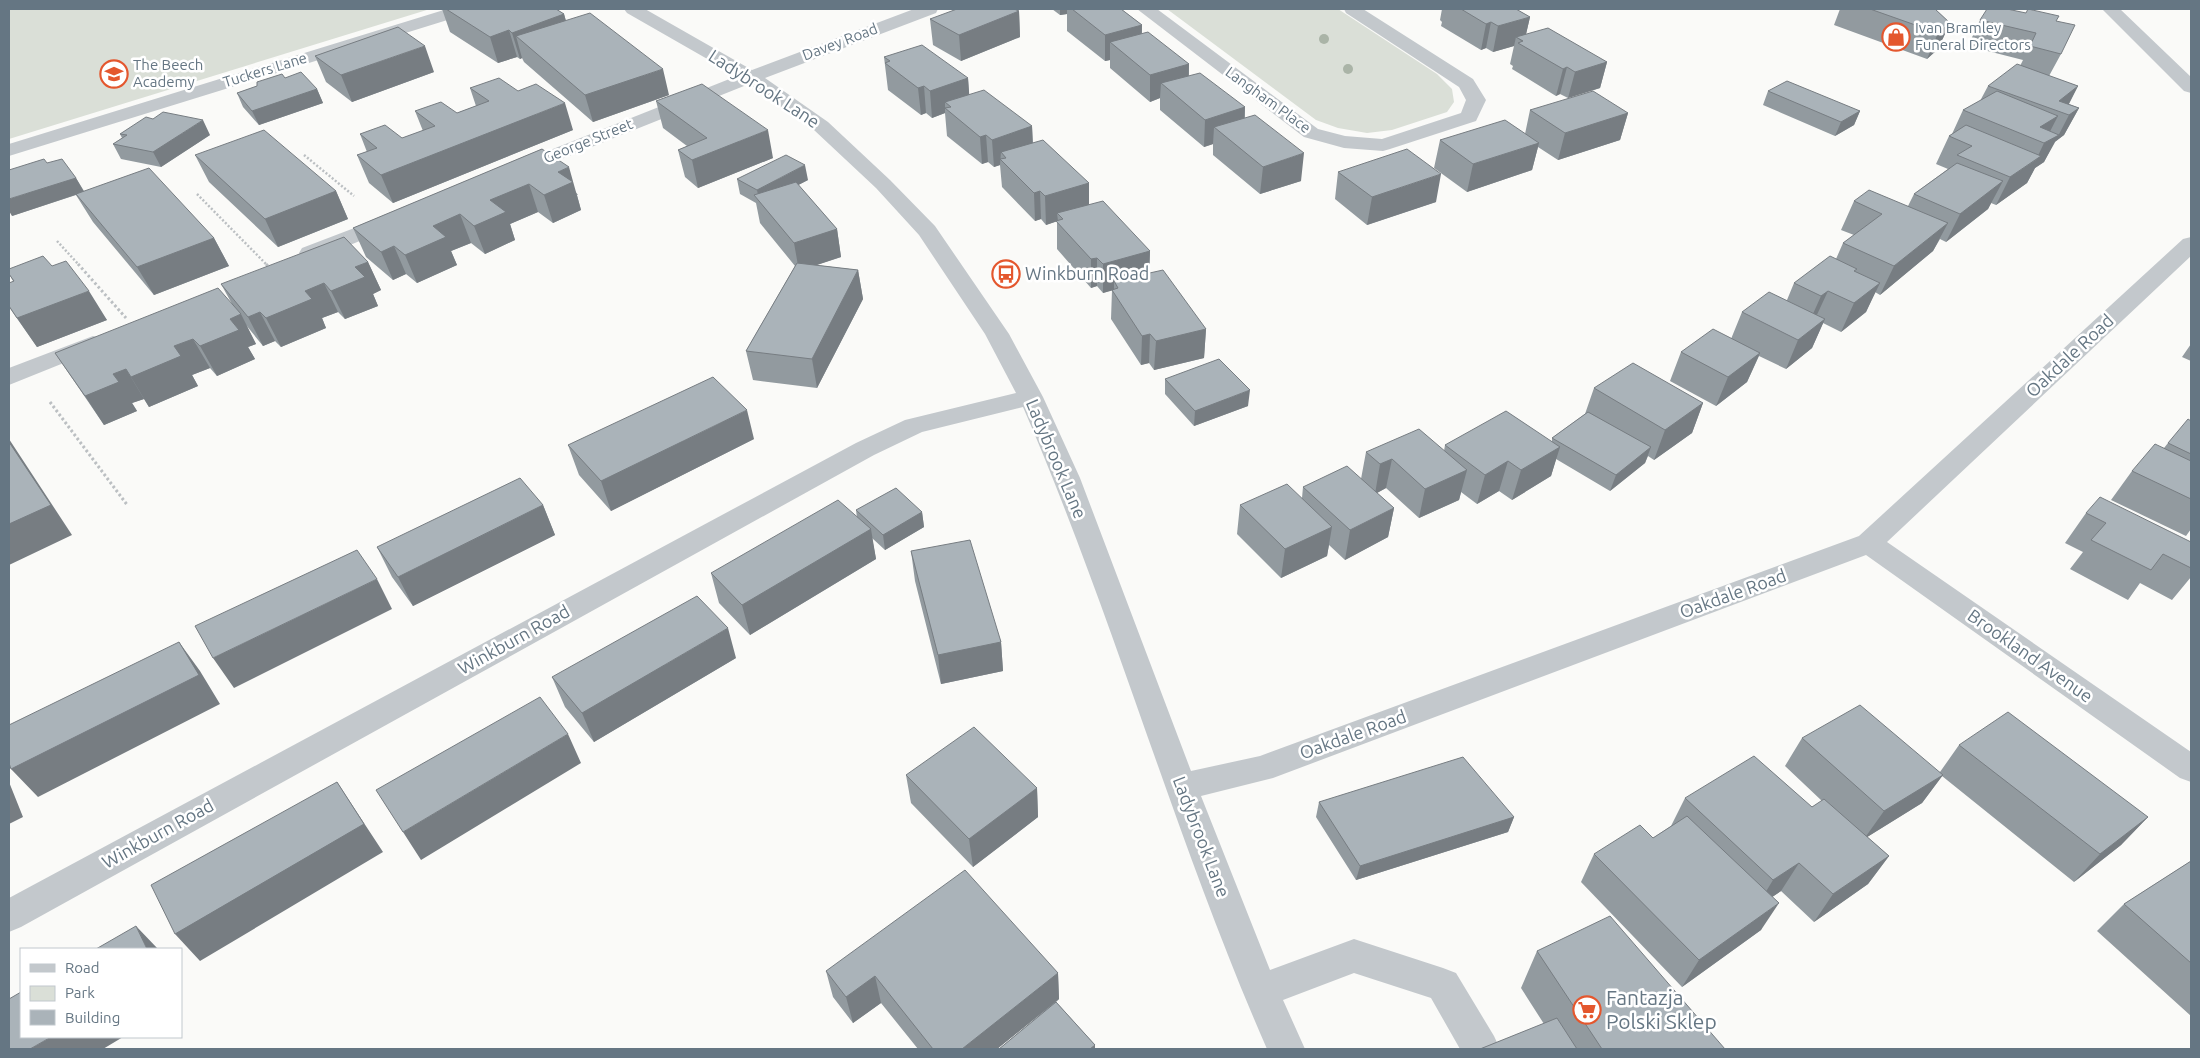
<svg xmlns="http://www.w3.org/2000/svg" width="2200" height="1058" font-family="Ubuntu,sans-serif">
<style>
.green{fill:#dadfd7}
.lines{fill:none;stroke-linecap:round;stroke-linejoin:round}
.path-far1{stroke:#bbbfc2;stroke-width:2.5;stroke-dasharray:2 2;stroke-linecap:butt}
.path{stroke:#bbbfc2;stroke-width:3;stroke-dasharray:2.5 2.5;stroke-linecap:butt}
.minor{fill:#c3c8cc;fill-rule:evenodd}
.tree{fill:#aab4a7}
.wall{fill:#929a9f}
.shaded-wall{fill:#777d82}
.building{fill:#aab3b9;stroke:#777d82}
.labels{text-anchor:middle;stroke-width:5;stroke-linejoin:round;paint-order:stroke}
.far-poi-label{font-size:15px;fill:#657683;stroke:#fff;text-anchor:start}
.far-street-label{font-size:15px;fill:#657683;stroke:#fff}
.street-label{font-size:18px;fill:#657683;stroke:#fff}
.poi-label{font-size:18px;fill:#657683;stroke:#fff;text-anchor:start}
.near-poi-label{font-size:21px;fill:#657683;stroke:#fff;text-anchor:start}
</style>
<rect width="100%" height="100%" fill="#fafaf8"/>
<path class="green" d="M9 9H430L9 139Z
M1167 9H1338L1437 74 1452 89 1454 102 1447 112 1392 130 1367 133 1338 128 1316 120Z"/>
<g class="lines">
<path class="path-far1" d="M304 155 354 196
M197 194 267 265
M57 241 79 265"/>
<path class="path" d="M78 264 126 318
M266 264 270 268
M50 402 128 506"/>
<path class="minor" d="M447 9H473L470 13 9 156V144Z
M624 9H645L752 70 914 9H938L936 13 765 78 828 122 890 180 935 226 1009 334 1043 397 1080 478 1191 771 1260 756 1859 536 2183 239 2191 237V256L1887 542 2191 752V782L2180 778 1866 555 1273 778 1201 796 1270 970 1354 939 1443 968 1456 973 1494 1036 1500 1049H1460L1431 998 1354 973 1283 1000 1305 1049H1267C1175 839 1114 617 1023 407L922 432 874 455 21 927 9 932V898L856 443 905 420 1016 393 985 334 919 235 876 188 814 130 749 84 524 174 517 176 510 174 507 170 510 166 737 76 627 13Z
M1137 9H1157L1318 129 1345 136 1382 139 1461 113 1466 100 1459 87 1346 13 1344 9H1363L1473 79 1486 100 1476 121 1390 149 1383 151 1344 148 1304 137Z
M2102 9H2120L2191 77V93L2184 91Z
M391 214 399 215 402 220 399 225 318 258 310 260 302 258 299 253 302 248Z
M93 336 101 338 105 343 101 348 9 385V368Z"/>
</g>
<g class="tree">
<circle cx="1324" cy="39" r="5"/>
<circle cx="1348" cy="69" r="5"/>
</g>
<path class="wall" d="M442 9H556L564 14 566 21 669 95 593 122 524 62 522 58 520 59 517 57 498 63 450 32Z
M1052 9H1121L1142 25V34L1189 64V76L1245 107V118L1301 181 1260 194 1213 155V144L1204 147 1160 110V98L1150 102 1110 68V60L1105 61 1067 31V14L1060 15Z
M1442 9H1516L1530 17 1526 34 1607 62 1600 88 1568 98 1560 94 1556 96 1512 69 1513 66 1510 64 1514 46 1493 52 1486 48 1481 50 1441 26 1442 22 1440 20Z
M1840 9H1935L1950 23 1938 49 1927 59 1834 25Z
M1019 11 1020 37 961 61 933 45 930 19Z
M1980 20 2056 21 2061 54 2049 76 2078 86 2069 104 2079 108 2064 135 2054 142 2044 162 2035 168 2027 183 1996 205 1991 203 1988 209 1946 242 1940 239 1933 251 1880 295 1875 292 1866 312 1841 332 1823 323 1812 348 1786 369 1759 356 1747 382 1716 406 1670 381 1681 352 1731 339 1742 312 1787 300 1794 283 1836 259 1843 243 1854 235 1841 230 1854 201 1908 206 1914 194 1948 169 1936 164 1949 136 1952 134 1963 110 1980 101 1988 86 2020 66 2023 60 1968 46Z
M315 56 434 72 352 102 326 82Z
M884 57 968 78 969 94 1032 126 1033 143 1089 183V204L1150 251 1149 273 1206 329 1204 358 1154 370 1149 363 1141 365 1111 319 1112 290 1103 293 1097 286 1091 288 1057 249V221L1046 225 1041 219 1035 221 1002 187 1000 165 994 167 988 162 982 164 947 136 945 113 932 118 926 113 921 115 888 90Z
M285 78 317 89 323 103 259 125 243 107 237 93Z
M470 88 573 130 393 203 369 183 357 155 367 152 360 134 402 138 423 131 415 111 457 113 476 106Z
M1768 91 1860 111 1854 125 1835 136 1763 105Z
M656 101 773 158 698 188 685 177 678 150 687 146 663 128Z
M1530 110 1628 113 1620 140 1558 160 1538 147 1532 170 1467 192 1434 168 1440 140 1525 134Z
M120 134 210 135 161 167 121 159 113 144 122 138Z
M542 149 578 195H577L581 210 553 223 538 212 510 224 515 240 485 254 471 243 451 251 457 265 417 283 406 274 393 280 366 257 353 228Z
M195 155 336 191 348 219 278 247 209 182Z
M47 163 76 178 84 191 214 238 229 266 154 295 93 222 76 195 12 216Z
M1338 172 1436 202 1367 225 1335 199Z
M737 179 808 180 798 185 837 229 841 257 816 265 858 270 863 299 817 388 753 380 746 351 795 266 760 223 756 203 740 194Z
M368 262 381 290 373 294 378 306 345 319 338 312 322 318 326 328 281 347 275 341 263 346 246 325 256 344 248 347 255 359 217 376 210 368 192 375 198 386 149 407 144 399 132 403 137 411 104 425 55 353 232 304 221 284Z
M52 266 107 320 37 347 9 307 13 281 9 274Z
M2191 344V361L2182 357Z
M1165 379 1248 406 1194 426 1165 394Z
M1594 388 1703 403 1692 433 1654 460 1648 456 1645 463 1610 491 1556 459 1551 476 1512 500 1499 491 1477 504 1461 492 1459 500 1419 518 1386 488 1377 493 1394 508 1388 537 1345 560 1329 545 1327 556 1281 578 1237 534 1240 505 1302 498 1303 487 1361 479 1366 452 1444 451 1445 445 1552 441V438L1585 414Z
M2191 420V529L2186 536 2111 500 2132 471 2164 448 2168 443Z
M754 439 611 511 579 475 568 445Z
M543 505 555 535 413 606 392 577 377 547Z
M856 510 922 512 924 527 885 550 872 538 876 559 750 635 719 603 711 573 857 518Z
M2086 513 2191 542V577L2172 600 2140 583 2128 600 2070 569 2083 552 2065 543Z
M911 551 1001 642 1003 671 941 684 915 581Z
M736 658 594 742 565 707 552 677Z
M1802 738 1940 772 1959 745 2148 817 2121 845 2074 882 1942 776 1922 803 1867 837 1889 856 1868 884 1814 922 1781 891 1772 897 1761 930 1682 987 1581 882 1594 854 1653 838 1671 826 1685 798 1812 807 1822 801 1785 766Z
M906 775 1037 788 1038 817 973 867 911 803Z
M1319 802 1514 817 1508 832 1356 880 1316 817Z
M2191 861V1016L2097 931 2124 904Z
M1537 951 1725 1049H1480L1544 1024 1521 988Z
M826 971 1058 973 1059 999 1056 1002 1095 1045V1049H999L1052 1005 997 1049H918L881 1003 853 1023 833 997Z"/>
<path class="shaded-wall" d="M1060 9H1067V14L1060 15Z
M1019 11 1020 37 961 61 959 35Z
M564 14 571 40 516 36 522 58 520 59 512 33Z
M1530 17 1524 43 1516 37 1514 46 1493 52 1498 26Z
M1491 22 1486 48 1481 50 1486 24Z
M1950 23 1938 49 1927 59 1938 33Z
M1142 25 1141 51 1110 42V60L1105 61V35Z
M509 30 517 57 498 63 490 37Z
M425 46 434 72 352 102 341 75Z
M1607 62 1600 88 1568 98 1575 72Z
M1189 64 1188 90 1161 83 1160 98 1150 102V75Z
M1567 67 1560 94 1556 96 1563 69Z
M663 69 669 95 593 122 585 95Z
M968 78 970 105 951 107 945 102V113L932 118 930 91Z
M924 86 926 113 921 115 918 88Z
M2078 86 2064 113 2059 101Z
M317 89 323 103 259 125 252 111Z
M565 103 573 130 393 203 381 175Z
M1245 107 1243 135 1214 127 1213 144 1204 147 1205 120Z
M2079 108 2064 135 2055 142 2069 115Z
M1860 111 1854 125 1835 136 1841 122Z
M1628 113 1620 140 1558 160 1565 133Z
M2058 116 2044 143 2040 127Z
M203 120 210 135 161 167 153 152Z
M1032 126 1033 154 1006 158 1001 152 1000 165 994 167 992 140Z
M768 130 773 158 698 188 692 160Z
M986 135 988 162 982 164 980 137Z
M2059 135 2044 162 2035 168 2027 183 1996 205 2010 177 2036 160 2044 143Z
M1539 143 1532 170 1467 192 1473 164Z
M1304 153 1301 181 1260 194 1263 167Z
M805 165 808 180 762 204 759 200 757 190Z
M569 167 581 210 553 223 544 195 558 172Z
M1441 174 1436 202 1367 225 1372 197Z
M76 178 84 192 12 216 9 211V199Z
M2003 181 1988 209 1946 242 1960 214Z
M1089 183V211L1057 213 1058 221 1046 225 1045 196Z
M529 184 538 212 510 224 515 240 485 254 474 226 490 200Z
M336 191 348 219 278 247 265 219Z
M1040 191 1041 219 1035 221 1034 193Z
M460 214 471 243 451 251 457 265 417 283 405 255 433 226Z
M1948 223 1933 251 1880 295 1894 266Z
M837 229 841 257 799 271 794 243Z
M214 238 229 266 154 295 137 267Z
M394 246 406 274 393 280 381 252Z
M1150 251 1149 279 1114 281V290L1103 293V264Z
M1097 258V286L1091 288V259Z
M368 262 381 290 373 294 378 306 345 319 331 291 355 267Z
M858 270 863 299 817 388 812 359Z
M324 283 338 312 322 318 326 328 281 347 266 318 305 291Z
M1880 283 1866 312 1841 332 1854 303Z
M89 291 107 320 37 347 17 318Z
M1828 291 1815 319 1808 325 1821 296Z
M260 312 275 341 263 346 248 317Z
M241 314 256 344 248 347 255 359 217 376 200 346 230 319Z
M1825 319 1812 348 1786 369 1798 340Z
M1206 329 1204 358 1154 370 1156 341Z
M1150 334 1149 363 1141 365 1142 336Z
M193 339 210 368 192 375 198 386 149 407 131 377 174 346Z
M1760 353 1747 382 1716 406 1728 377Z
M126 369 144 399 132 403 137 411 104 425 85 396 113 374Z
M1250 390 1248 406 1194 426 1195 411Z
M1703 403 1692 433 1654 460 1665 430Z
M747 410 754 439 611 511 601 481Z
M9 439 72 535 9 565Z
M1560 447 1551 476 1512 500 1521 470Z
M1651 447 1645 463 1610 491 1616 475Z
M1392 459 1386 488 1375 494 1380 464Z
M1508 461 1499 491 1477 504 1485 475Z
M1467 470 1459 500 1419 518 1425 489Z
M543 505 555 535 413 606 398 577Z
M1394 508 1388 537 1345 560 1350 530Z
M922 512 924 527 885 550 883 535Z
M1332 527 1327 556 1281 578 1285 549Z
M871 529 876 559 750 635 742 605Z
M377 579 392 609 234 688 213 658Z
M728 628 736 658 594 742 582 713Z
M179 642 200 671 220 704 38 797 11 769Z
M1001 642 1003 671 941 684 938 655Z
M568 734 581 763 421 860 403 832Z
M1943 775 1922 803 1864 839 1884 811Z
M9 782 23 817 9 824Z
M337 782 383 852 200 961 175 934Z
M1037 788 1038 817 973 867 969 839Z
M1514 817 1508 832 1356 880 1360 866Z
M2148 817 2121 845 2074 882 2100 854Z
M1889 856 1868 884 1814 922 1833 894Z
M1799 863 1781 891 1756 908 1773 880Z
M1779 903 1761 930 1682 987 1699 960Z
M136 926 158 949H147Z
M1058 973 1059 999 997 1049H962Z
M875 976 881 1003 853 1023 846 997Z
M51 1037H123L103 1049H30Z
M1095 1045V1049H1090Z"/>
<path class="building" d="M446 9H556L564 14 512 33 509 30 490 37Z
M957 9H1014L1019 11 959 35 930 19Z
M1072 9H1121L1142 25 1105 35Z
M1461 9H1516L1530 17 1498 26 1491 22 1486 24Z
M1870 9H1935L1950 23 1938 33Z
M1987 9H2007L2026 13 2028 9 2059 16 2056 21 2075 25 2061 54 2030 46 2036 33 1980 20Z
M590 13 663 69 585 95 516 36Z
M398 27 425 46 341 75 315 56Z
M1548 28 1607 62 1575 72 1567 67 1563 69 1518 43 1523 41 1516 37Z
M1148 32 1189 64 1150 75 1110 42Z
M922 45 968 78 930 91 924 86 918 88 885 63 890 61 884 57Z
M2017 64 2078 86 2059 101 2079 108 2069 115 1988 86Z
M301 72 317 89 252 111 237 93 257 86V82L282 74 285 78Z
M1200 73 1245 107 1205 120 1161 83Z
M499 78 518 91 536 84 565 103 381 175 357 155 377 148 360 134 385 125 402 138 435 126 415 111 441 102 457 113 489 101 470 88Z
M1787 81 1860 111 1841 122 1768 91Z
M702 84 768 130 692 160 678 150 707 138 656 101Z
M984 90 1032 126 992 140 986 135 980 137 945 108 951 107 945 102Z
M1593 91 1628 113 1565 133 1530 110Z
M1997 91 2058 116 2040 127 2059 135 2044 143 1963 110Z
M163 112 203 120 153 152 113 144 127 135 120 134 146 117 153 119Z
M1255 115 1304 153 1263 167 1214 127Z
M1505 120 1539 143 1473 164 1440 140Z
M1966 125 2041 156 2010 177 1957 155 1972 146 1949 136Z
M264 130 336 191 265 219 195 155Z
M1043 140 1089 183 1045 196 1040 191 1034 193 1000 159 1006 158 1001 152Z
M542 149 569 167 558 172 573 182 544 195 529 184 490 200 506 212 474 226 460 214 433 226 446 237 405 255 394 246 381 252 353 228Z
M1407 149 1441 174 1372 197 1338 172Z
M786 155 805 165 757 190 737 179Z
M44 159 47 163 62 159 76 178 9 199V170Z
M1957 163 2003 181 1960 214 1914 194Z
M149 168 214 238 137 267 76 194Z
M796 182 837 229 794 243 754 195Z
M1869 190 1948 223 1894 266 1843 243 1882 214 1854 201Z
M1103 201 1150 251 1103 264 1097 258 1091 259 1056 221 1063 219 1057 213Z
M344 237 368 262 355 267 365 277 331 291 324 283 305 291 312 299 266 318 260 312 248 317 221 284Z
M43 256 52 266 66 261 89 291 17 318 9 306V283L14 281 9 274V269Z
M1830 256 1857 269 1854 271 1880 283 1854 303 1828 291 1821 296 1794 283Z
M797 263 858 270 812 359 746 351Z
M1163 270 1206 329 1156 341 1150 334 1142 336 1112 290 1118 288 1114 281Z
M218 288 241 314 230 319 239 330 200 346 193 339 174 346 181 356 131 377 126 369 113 374 119 382 85 396 55 353Z
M1769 292 1825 319 1798 340 1742 312Z
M1713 329 1760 353 1728 377 1681 352Z
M1219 359 1250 390 1195 411 1165 379Z
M1633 363 1703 403 1665 430 1594 388Z
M713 377 747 410 601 481 568 445Z
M1506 411 1560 447 1521 470 1508 461 1485 475 1445 445Z
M1588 412 1651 447 1616 475 1552 438Z
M2188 419 2191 421V454L2168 443Z
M1419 429 1467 470 1425 489 1392 459 1380 464 1366 452Z
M9 442 51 505 9 524Z
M2155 444 2191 461V499L2132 471Z
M1347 466 1394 508 1350 530 1303 487Z
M520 478 543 505 398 577 377 547Z
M1287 484 1332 527 1285 549 1240 505Z
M896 488 922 512 883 535 856 510Z
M2100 497 2191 542V568L2163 554 2151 570 2091 540 2106 523 2086 513Z
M838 500 871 529 742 605 711 573Z
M970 540 1001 642 938 655 911 551Z
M357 550 377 579 213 658 195 626Z
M697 596 728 628 582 713 552 677Z
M179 642 199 675 11 769 9 763V725Z
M540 697 568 734 403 832 376 790Z
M1860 705 1943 775 1884 811 1802 738Z
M2008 712 2148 817 2100 854 1959 745Z
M974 727 1037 788 969 839 906 775Z
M1754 756 1812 807 1824 799 1889 856 1833 894 1799 863 1773 880 1685 798Z
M1463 757 1514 817 1360 866 1319 802Z
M337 782 364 824 175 934 151 885Z
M1687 816 1779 903 1699 960 1594 854 1640 825 1653 838Z
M2191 861V963L2124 904Z
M965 870 1058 973 962 1049H933L875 976 846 997 826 971Z
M1610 916 1725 1049H1602L1537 951Z
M136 926 147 949H96Z
M21 992V1037H51L30 1049H9V999Z
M1056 1002 1095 1045 1090 1049H999Z
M1557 1018 1577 1049H1480Z"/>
<defs>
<g id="shop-ring" transform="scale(1.4375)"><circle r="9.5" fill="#fff" stroke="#e4572e" stroke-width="1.5"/><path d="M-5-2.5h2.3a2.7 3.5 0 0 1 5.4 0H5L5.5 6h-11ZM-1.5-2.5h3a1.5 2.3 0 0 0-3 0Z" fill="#e4572e"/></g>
<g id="school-ring" transform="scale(1.4375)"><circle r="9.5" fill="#fff" stroke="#e4572e" stroke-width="1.5"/><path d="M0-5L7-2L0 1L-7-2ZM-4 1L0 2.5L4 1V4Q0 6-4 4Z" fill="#e4572e"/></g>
<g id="bus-ring" transform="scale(1.4375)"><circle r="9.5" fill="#fff" stroke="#e4572e" stroke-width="1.5"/><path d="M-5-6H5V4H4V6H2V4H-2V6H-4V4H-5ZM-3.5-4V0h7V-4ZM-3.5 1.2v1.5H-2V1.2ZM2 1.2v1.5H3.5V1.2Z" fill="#e4572e"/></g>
<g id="supermarket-ring" transform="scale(1.4375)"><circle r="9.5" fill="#fff" stroke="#e4572e" stroke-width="1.5"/><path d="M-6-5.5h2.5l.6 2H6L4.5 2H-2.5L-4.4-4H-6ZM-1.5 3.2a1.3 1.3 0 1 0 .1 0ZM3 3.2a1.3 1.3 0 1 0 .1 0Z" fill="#e4572e"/></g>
</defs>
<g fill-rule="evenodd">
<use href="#shop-ring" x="1896" y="37"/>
<use href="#school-ring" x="114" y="74"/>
<use href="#bus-ring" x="1006" y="274"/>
<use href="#supermarket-ring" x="1587" y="1010"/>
</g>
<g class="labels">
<g class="far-poi-label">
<text x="1915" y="33">Ivan Bramley<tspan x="1915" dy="17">Funeral Directors</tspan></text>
<text x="133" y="70">The Beech<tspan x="133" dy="17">Academy</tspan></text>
</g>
<g class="far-street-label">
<text transform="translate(840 42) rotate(-21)" y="5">Davey Road</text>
<text transform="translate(265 70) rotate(-17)" y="5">Tuckers Lane</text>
<text transform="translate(1268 100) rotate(36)" y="5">Langham Place</text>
<text transform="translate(588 141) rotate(-22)" y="5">George Street</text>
</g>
<g class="street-label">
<text transform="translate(764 89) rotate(33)" y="6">Ladybrook Lane</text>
<text transform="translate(2070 356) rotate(-43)" y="6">Oakdale Road</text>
<text transform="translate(1056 459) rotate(67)" y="6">Ladybrook Lane</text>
<text transform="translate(1733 594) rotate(-20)" y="6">Oakdale Road</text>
<text transform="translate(514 640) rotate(-29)" y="6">Winkburn Road</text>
<text transform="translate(2030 656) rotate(35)" y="6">Brookland Avenue</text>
<text transform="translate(1353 735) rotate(-20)" y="6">Oakdale Road</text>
<text transform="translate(158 834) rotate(-29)" y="6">Winkburn Road</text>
<text transform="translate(1201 837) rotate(69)" y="6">Ladybrook Lane</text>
</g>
<g class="poi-label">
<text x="1025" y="280">Winkburn Road</text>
</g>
<g class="near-poi-label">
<text x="1606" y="1005">Fantazja<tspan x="1606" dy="24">Polski Sklep</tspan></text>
</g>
</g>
<rect width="2200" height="1058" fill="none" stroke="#657683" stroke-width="20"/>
<rect x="20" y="948" width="162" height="90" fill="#ffffff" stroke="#c1c8cd"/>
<rect x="30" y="964" width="25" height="8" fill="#c3c8cc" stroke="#c1c8cd"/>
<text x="65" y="973" font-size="15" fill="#657683">Road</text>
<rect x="30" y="986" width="25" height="15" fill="#dadfd7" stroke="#c1c8cd"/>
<text x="65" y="998" font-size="15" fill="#657683">Park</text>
<rect x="30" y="1010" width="25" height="15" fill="#aab3b9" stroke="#c1c8cd"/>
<text x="65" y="1023" font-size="15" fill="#657683">Building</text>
</svg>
